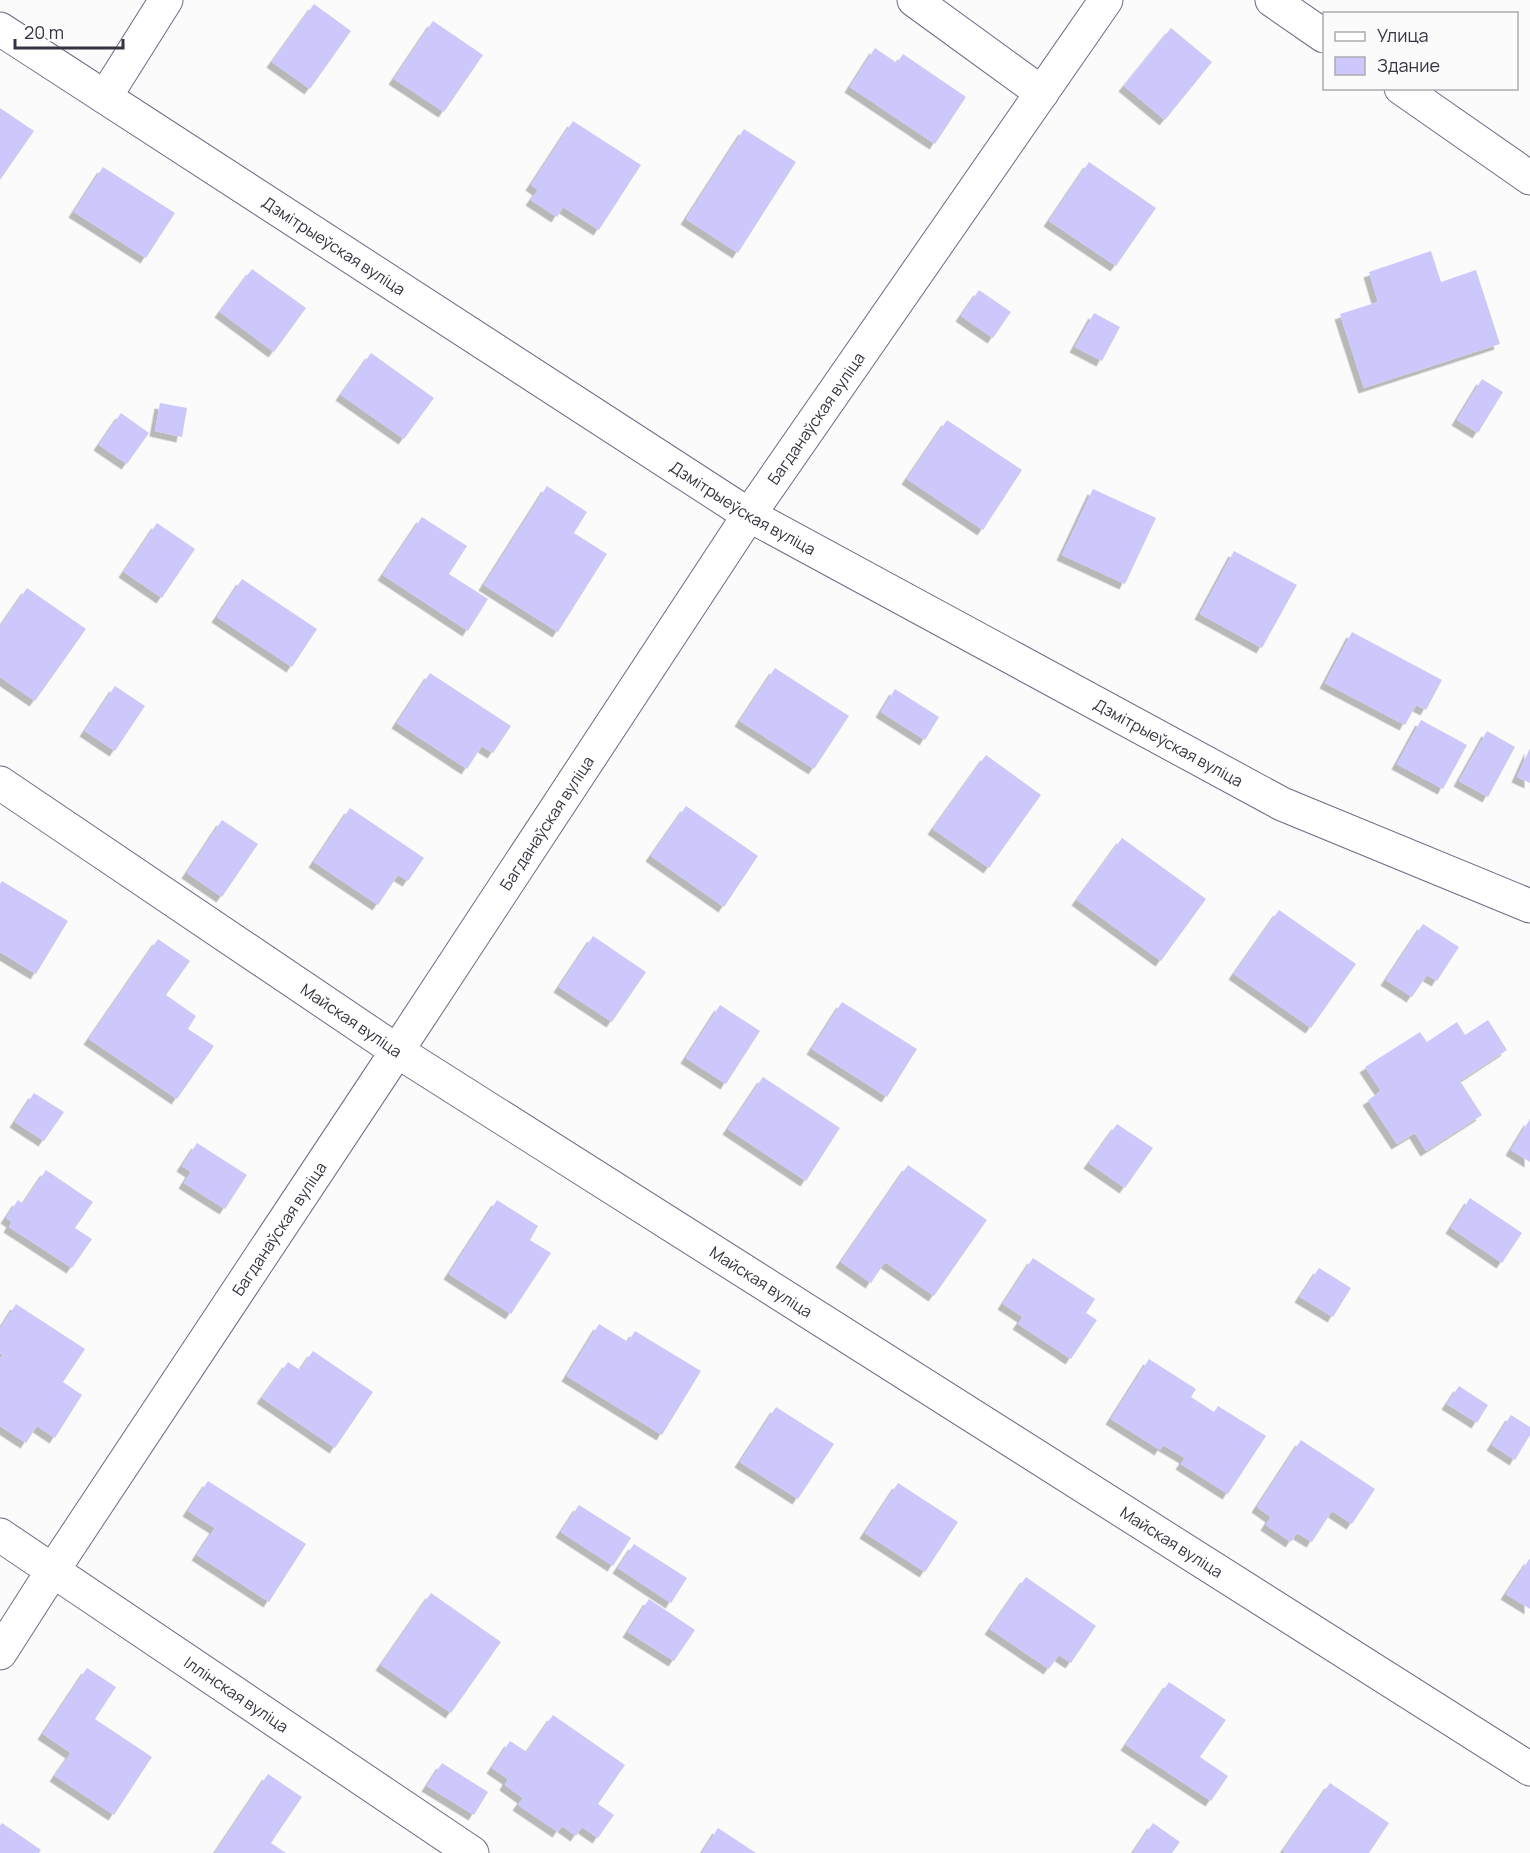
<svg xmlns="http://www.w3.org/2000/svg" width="1530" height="1853" font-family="Manrope,sans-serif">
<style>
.building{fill:#cdc8fc;filter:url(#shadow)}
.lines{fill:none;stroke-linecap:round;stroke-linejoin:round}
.minor-casing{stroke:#6d6a86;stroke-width:35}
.minor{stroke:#fff;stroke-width:33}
.labels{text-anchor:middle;stroke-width:5;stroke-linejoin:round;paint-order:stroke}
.street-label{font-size:16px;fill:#353441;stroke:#fbfbfb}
</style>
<defs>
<filter id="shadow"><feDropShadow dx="-5.5" dy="5.5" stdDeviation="0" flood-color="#0004"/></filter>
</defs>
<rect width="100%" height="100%" fill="#fbfbfb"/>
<path class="building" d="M314 4 351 31 310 89 272 62Z
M433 21 483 55 444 112 394 79Z
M1171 28 1212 62 1165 120 1124 86Z
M875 48 897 63 903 54 966 97 935 144 850 87Z
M0 108 34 131 0 180Z
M573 121 641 165 599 230 563 207 557 217 531 200 538 190 531 185Z
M744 129 796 162 738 253 686 219Z
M1089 162 1156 208 1116 266 1049 221Z
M103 167 175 213 146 258 74 212Z
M1431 251 1441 282 1476 270 1500 344 1364 388 1340 314 1378 302 1369 272Z
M252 269 306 308 274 352 220 312Z
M979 290 1011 312 993 338 961 316Z
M1094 313 1120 327 1102 361 1075 347Z
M371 353 434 398 404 439 341 395Z
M1482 379 1503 392 1478 433 1457 420Z
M160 403 187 408 182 437 155 431Z
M121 413 149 433 127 464 99 445Z
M947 420 1022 470 983 530 907 479Z
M547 486 587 512 574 533 607 554 558 632 484 585Z
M1093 489 1156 518 1125 584 1062 555Z
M422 517 467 546 449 574 488 599 468 631 383 575Z
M157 523 195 549 162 598 124 572Z
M1234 551 1297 585 1262 648 1200 614Z
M242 579 317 629 292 667 217 617Z
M27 588 86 629 35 701 0 677V627Z
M1352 632 1442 680 1426 710 1416 705 1405 725 1325 683Z
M775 668 849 716 814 769 740 721Z
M430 673 511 726 493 753 482 746 467 769 397 723Z
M115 686 145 706 115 751 85 731Z
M895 689 939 717 925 740 881 712Z
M1421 720 1467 745 1443 789 1397 764Z
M1487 731 1515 747 1488 797 1459 781Z
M1530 748V783L1517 777Z
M986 755 1041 795 989 868 933 829Z
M686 806 758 856 724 907 651 856Z
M350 808 424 858 408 881 398 875 378 905 314 862Z
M222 820 258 844 222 897 187 873Z
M1122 838 1206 899 1161 961 1077 900Z
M2 881 68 921 36 974 0 952V884Z
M1279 910 1356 964 1311 1028 1234 974Z
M1423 924 1459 947 1437 981 1427 975 1412 997 1386 980Z
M593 936 646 972 612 1022 559 987Z
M158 939 190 961 166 995 196 1016 188 1029 214 1046 177 1099 89 1039Z
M842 1002 917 1049 887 1097 812 1049Z
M720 1005 760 1031 726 1084 686 1058Z
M1488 1020 1507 1050 1460 1081 1482 1115 1426 1151 1415 1133 1397 1144 1368 1100 1381 1091 1365 1067 1420 1032 1427 1042 1457 1022 1465 1035Z
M763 1077 840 1128 806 1181 728 1129Z
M34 1093 64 1112 44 1141 15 1122Z
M1530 1119V1162L1511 1150Z
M1117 1124 1153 1148 1125 1188 1089 1163Z
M197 1143 247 1175 225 1209 184 1183 191 1172 182 1166Z
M908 1165 987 1220 934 1296 885 1262 871 1283 841 1262Z
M46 1170 93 1202 75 1228 92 1239 72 1268 9 1227 12 1222 6 1218 18 1200 23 1204Z
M1470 1198 1522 1233 1502 1263 1451 1228Z
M497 1200 538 1226 530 1240 551 1253 511 1314 449 1274Z
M1033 1258 1095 1299 1086 1313 1097 1320 1071 1359 1018 1324 1023 1317 1003 1304Z
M1319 1268 1351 1288 1333 1317 1300 1297Z
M16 1304 85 1349 63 1382 82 1395 55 1438 37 1426 26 1443 0 1426V1358L3 1355 0 1353V1329Z
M599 1324 628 1342 635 1331 701 1371 662 1435 567 1376Z
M313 1351 373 1392 335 1448 262 1398 288 1362 300 1370Z
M1149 1359 1196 1389 1191 1397 1214 1412 1218 1406 1266 1436 1228 1494 1181 1464 1185 1458 1163 1445 1160 1450 1111 1419Z
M1459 1386 1488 1405 1477 1423 1447 1404Z
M776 1407 834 1444 798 1499 740 1462Z
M1511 1415 1530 1427V1435L1515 1460 1492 1445Z
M1301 1440 1375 1489 1352 1524 1332 1511 1312 1542 1297 1533 1291 1542 1266 1525 1271 1517 1257 1507Z
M208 1481 306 1544 269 1602 197 1555 215 1528 188 1511Z
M898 1483 958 1522 925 1572 865 1533Z
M579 1505 631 1538 613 1566 561 1532Z
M634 1544 687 1578 671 1603 618 1568Z
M1530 1558V1609L1506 1594Z
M1026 1577 1096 1626 1071 1663 1059 1655 1049 1669 990 1629Z
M431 1593 501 1642 451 1713 381 1665Z
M649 1599 695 1630 674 1661 628 1632Z
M87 1668 116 1687 95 1719 152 1757 114 1815 55 1776 71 1753 43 1734Z
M1169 1682 1226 1720 1200 1757 1228 1776 1211 1801 1126 1745Z
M553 1715 625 1765 598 1804 614 1815 598 1838 582 1827 576 1836 562 1826 558 1832 518 1805 523 1798 505 1785 508 1779 492 1768 510 1741 527 1752Z
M442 1763 488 1792 474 1815 427 1786Z
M268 1774 302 1797 271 1843 286 1853H215Z
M1330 1783 1389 1823 1369 1853H1286L1283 1851Z
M2 1823 41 1850 39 1853H0V1826Z
M1153 1823 1180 1842 1172 1853H1133Z
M718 1828 756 1853H702Z"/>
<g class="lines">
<g class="minor-casing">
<g id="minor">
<path d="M914 0 1042 93"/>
<path d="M1272 0 1324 36"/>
<path id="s1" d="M0 29 749 515 1282 804 1530 906"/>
<path d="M1401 88 1530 178"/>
<path d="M105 97 166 0"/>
<path id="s2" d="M0 783 397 1051 1530 1769"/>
<path id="s3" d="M0 1535 472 1853"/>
<path id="s4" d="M0 1653 53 1570 397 1051 749 515 1106 0"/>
</g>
</g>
<use href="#minor" class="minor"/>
</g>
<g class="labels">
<g class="street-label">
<text dy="6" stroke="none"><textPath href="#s1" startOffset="398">Дзмітрыеўская вуліца</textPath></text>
<text dy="6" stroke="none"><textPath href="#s4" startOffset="1480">Багданаўская вуліца</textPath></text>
<text dy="6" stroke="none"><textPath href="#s1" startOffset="884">Дзмітрыеўская вуліца</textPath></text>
<text dy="6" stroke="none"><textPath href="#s1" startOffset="1370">Дзмітрыеўская вуліца</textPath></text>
<text dy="6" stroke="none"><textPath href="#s4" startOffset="994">Багданаўская вуліца</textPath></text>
<text dy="6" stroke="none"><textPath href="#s2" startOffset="424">Майская вуліца</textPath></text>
<text dy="6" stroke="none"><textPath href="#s4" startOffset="508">Багданаўская вуліца</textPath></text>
<text dy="6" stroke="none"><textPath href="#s2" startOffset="910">Майская вуліца</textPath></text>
<text dy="6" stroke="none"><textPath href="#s2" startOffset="1396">Майская вуліца</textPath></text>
<text dy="6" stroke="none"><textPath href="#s3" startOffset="285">Іллінская вуліца</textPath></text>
</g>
</g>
<rect x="1323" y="12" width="195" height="78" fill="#fbfbfb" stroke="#acabb1" stroke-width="1.5"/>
<rect x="1335" y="32" width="30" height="9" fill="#ffffff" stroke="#acabb1" stroke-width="1.5"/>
<text x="1377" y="42" font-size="18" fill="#353441">Улица</text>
<rect x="1335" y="57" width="30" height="18" fill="#cdc8fc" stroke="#acabb1" stroke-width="1.5"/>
<text x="1377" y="72" font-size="18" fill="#353441">Здание</text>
<path d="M15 39v9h108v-9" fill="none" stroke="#353441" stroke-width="3"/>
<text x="24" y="39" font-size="18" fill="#353441" stroke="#fbfbfb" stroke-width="4.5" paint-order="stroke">20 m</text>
</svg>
